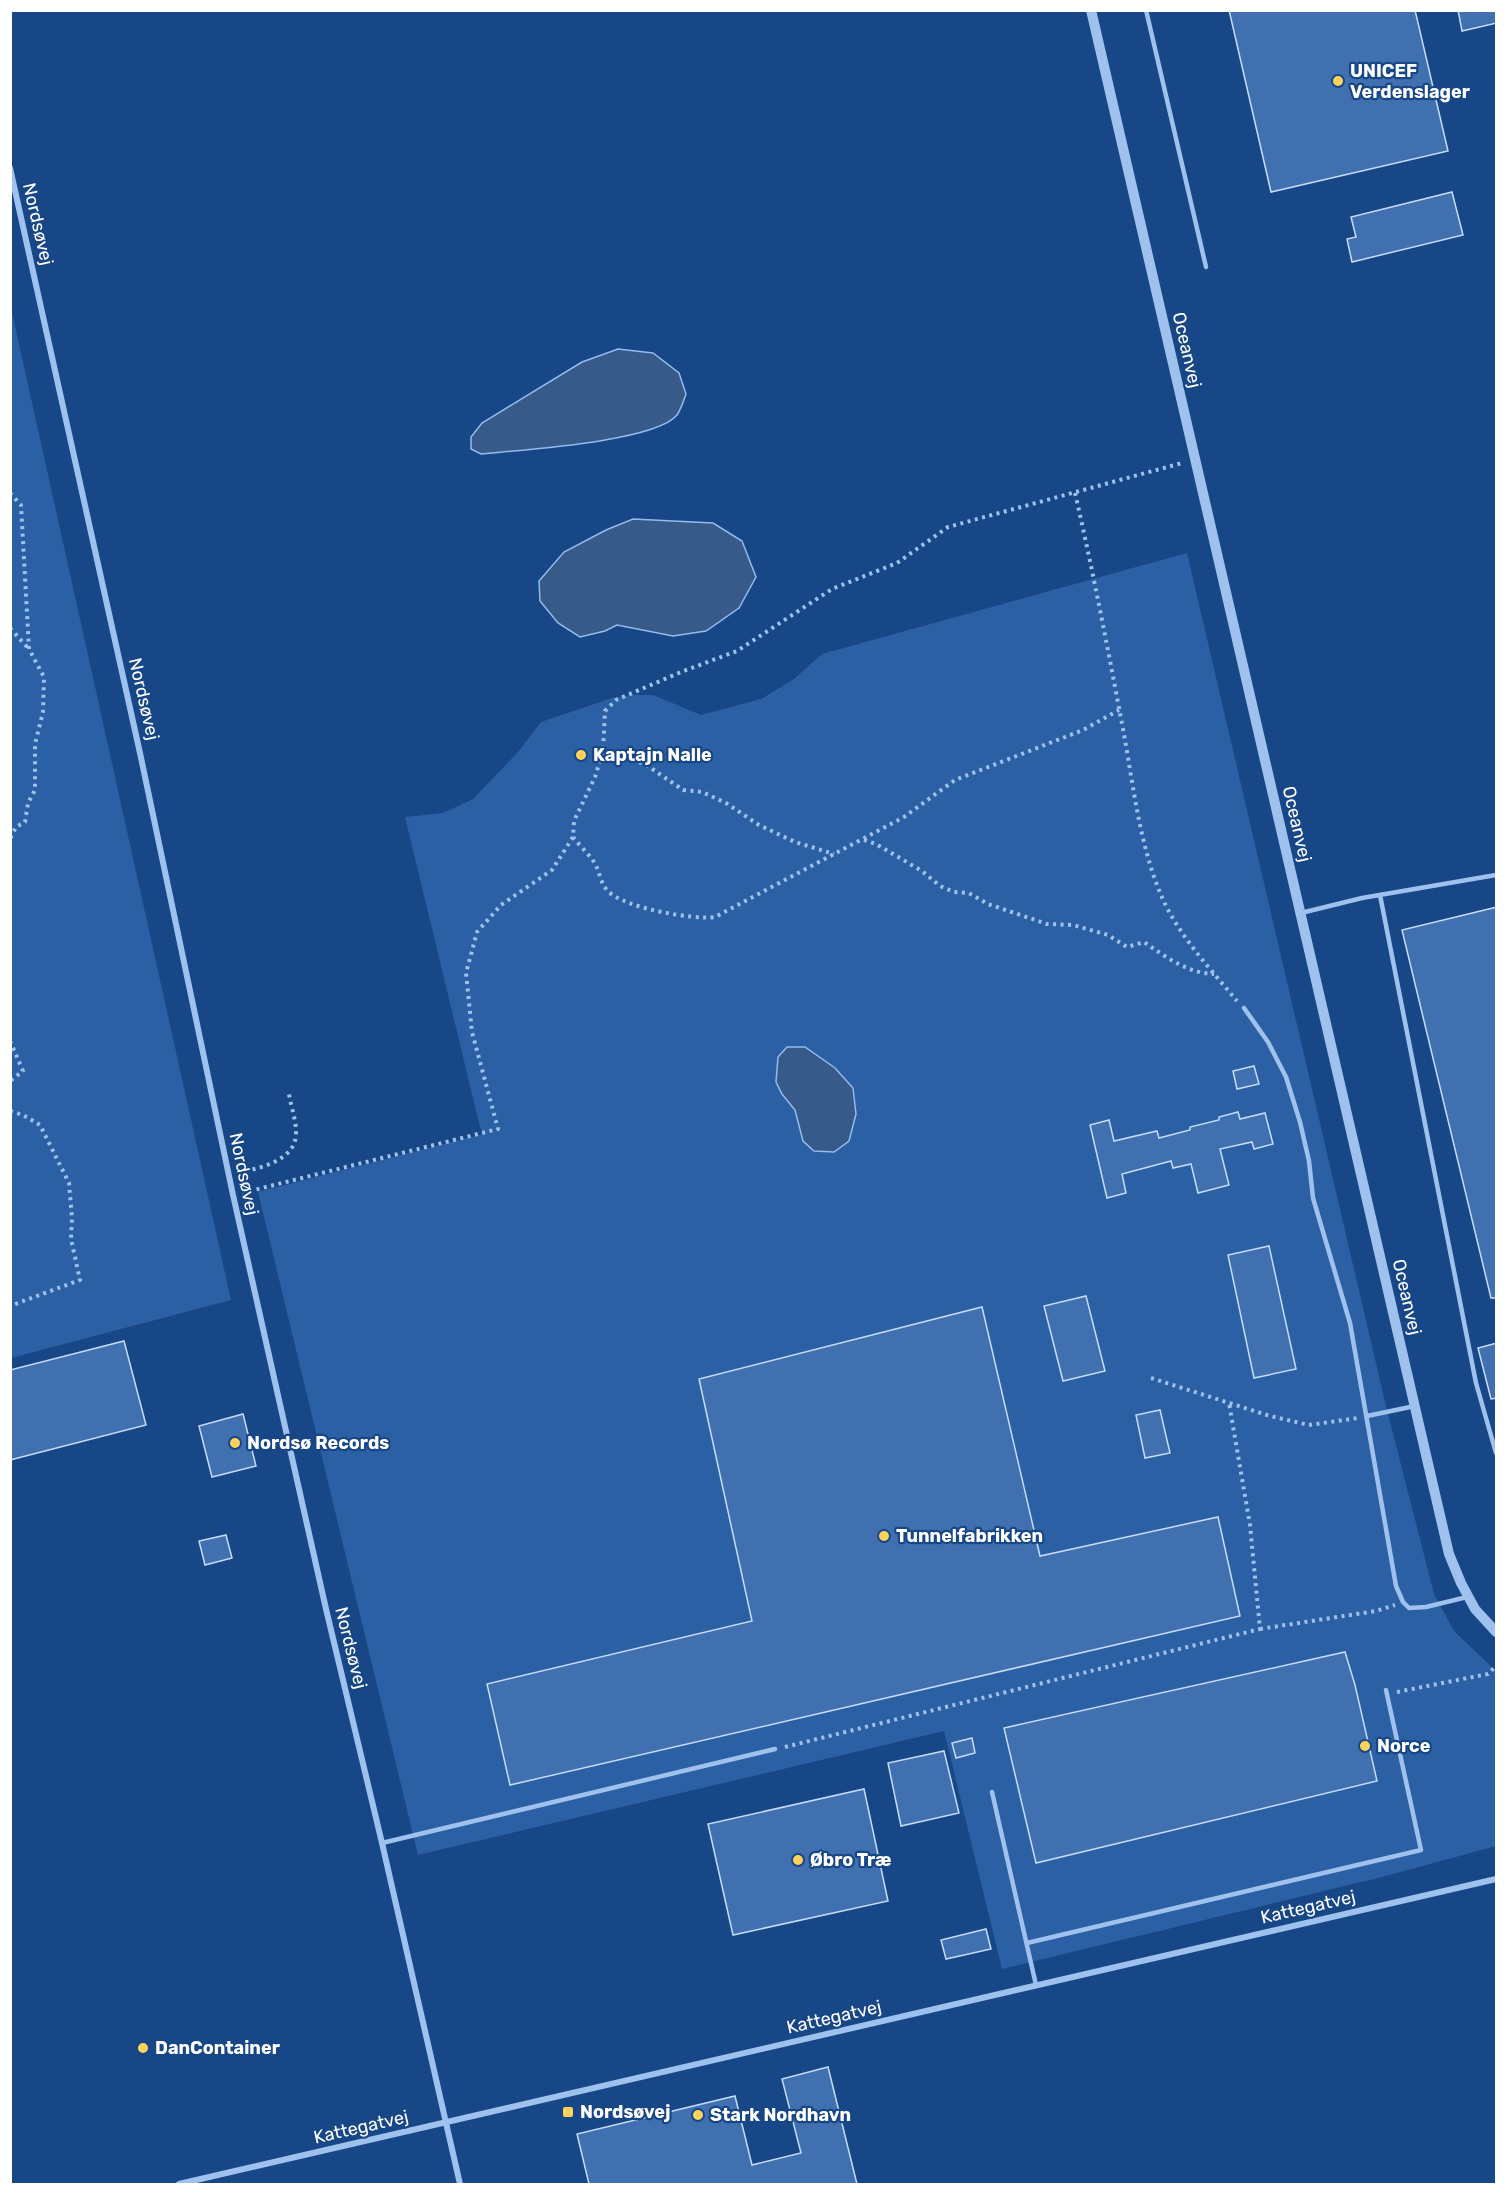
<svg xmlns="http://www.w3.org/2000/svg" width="1507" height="2195" font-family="Rubik,sans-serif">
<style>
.green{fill:#2b60a5}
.water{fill:#385a89;stroke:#92bcef;stroke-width:1.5}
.building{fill:#4170b0;stroke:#c5dcf9;stroke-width:1.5}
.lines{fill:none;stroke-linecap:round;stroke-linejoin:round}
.path{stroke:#9fc1ed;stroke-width:4;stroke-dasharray:3 4.5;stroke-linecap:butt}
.service{stroke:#9fc1ed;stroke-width:4.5}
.minor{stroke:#9fc1ed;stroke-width:6}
.tertiary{stroke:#9fc1ed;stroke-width:10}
.poi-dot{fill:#ffd35b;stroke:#184787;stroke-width:2}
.labels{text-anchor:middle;stroke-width:4.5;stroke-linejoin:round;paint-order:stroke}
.poi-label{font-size:18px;font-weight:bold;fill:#fff;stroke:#184787;text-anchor:start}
.street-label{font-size:18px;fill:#fff;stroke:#184787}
</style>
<rect width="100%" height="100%" fill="#184787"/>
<path class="green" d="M11 308 231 1300 11 1358H10Z
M1187 553 1385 1402 1434 1594 1454 1631 1496 1671V1846L1382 1877 1002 1969 944 1731 418 1855 258 1192 483 1134 480 1127 405 817 443 813 473 799 518 752 541 722 612 698 631 695H653L701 715 761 699 794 679 822 654Z"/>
<path class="water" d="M618 349 653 353 679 373 686 394C684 400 681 409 677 415 655 442 518 450 481 454L471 449V437L482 423 582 362Z
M633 519 713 523 742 541 756 577 739 608 706 631 673 636 617 625 605 631 580 637 558 623 540 601 539 581 564 552 606 530Z
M787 1047H805L835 1068 853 1088 856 1114 849 1141 834 1152 814 1151 803 1141 795 1110 782 1094 776 1082 778 1057Z"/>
<path class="building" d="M1229 10H1415L1448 151 1271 192Z
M1458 10H1497V23L1462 31Z
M1452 192 1463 235 1352 262 1347 239 1356 237 1351 217Z
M1497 907V1298H1491L1402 930Z
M1254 1066 1259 1084 1237 1089 1233 1071Z
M1238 1112 1240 1119 1265 1113 1273 1144 1254 1149 1252 1142 1220 1149 1229 1185 1198 1193 1191 1164 1173 1168 1171 1161 1122 1174 1126 1193 1107 1198 1090 1125 1109 1120 1114 1141 1157 1131 1159 1138 1190 1130V1127L1219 1120V1117Z
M1269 1246 1296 1369 1254 1378 1228 1255Z
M1086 1296 1105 1371 1063 1381 1044 1306Z
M982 1307 1040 1556 1218 1517 1240 1616 510 1785 487 1684 752 1621 699 1379Z
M124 1341 146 1425 10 1460V1370Z
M1497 1343V1398L1491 1399 1478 1348Z
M1160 1410 1170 1453 1145 1458 1136 1415Z
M243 1414 256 1466 212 1477 199 1426Z
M226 1535 232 1558 205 1565 199 1541Z
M1345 1652 1355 1685 1377 1781 1036 1863 1004 1728Z
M972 1738 975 1753 956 1758 952 1743Z
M944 1751 959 1813 901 1826 888 1763Z
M864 1789 888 1901 733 1935 708 1824Z
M986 1929 991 1949 946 1959 941 1940Z
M828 2067 857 2184H589L577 2134 735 2096 752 2165 801 2153 782 2079Z"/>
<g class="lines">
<path class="path" d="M10 493 21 505 29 649 44 677 43 712 35 744V790L28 803 25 822 16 827 10 839
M1075 493C1093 571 1108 650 1123 729 1134 788 1140 852 1166 906 1184 941 1212 971 1237 1001
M10 628 28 648
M603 751 645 764 683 790 702 792 726 803 759 825 795 842 834 854
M573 837C579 845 588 853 594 862 600 872 600 883 608 891 624 908 693 920 715 917L904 817 955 780 1083 730 1119 710
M864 840 876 844 922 871 940 886 954 892 969 893 988 904 1047 924 1073 925 1108 935 1127 947 1144 942C1166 957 1187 973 1214 974
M10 1041 23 1071 10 1081
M10 1111 23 1115 40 1125 69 1183 72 1218 71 1239 80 1280 10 1306
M238 1173C259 1168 297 1161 296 1132 296 1120 291 1107 289 1094
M242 1193 498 1129 472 1032 466 973 477 932 501 905 552 870 573 837 574 821 595 777 603 751 605 711 616 700 681 672 737 651 832 589 897 563 948 527 1182 463
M1151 1378 1270 1416 1309 1425 1358 1418
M1260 1629 1376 1611 1395 1605
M1397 1692 1488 1674 1496 1666
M785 1747 1260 1629 1250 1525 1229 1403"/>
<path class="service" d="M1146 10 1206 267
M1380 895 1476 1383 1496 1453
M1301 913 1362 898 1496 875
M1244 1008 1268 1042 1286 1077 1300 1122 1309 1161 1313 1198 1350 1323 1396 1586 1403 1602 1409 1608 1426 1607 1467 1597
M1367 1416 1415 1406
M992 1792 1036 1985
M382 1843 775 1749
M1027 1943 1421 1850 1386 1690"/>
<path class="minor" d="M10 168 140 753 233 1195 326 1609 382 1843 460 2184
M179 2184 1496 1879"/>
<path class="tertiary" d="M1091 10 1449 1554 1461 1583 1475 1609 1496 1632"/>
</g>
<g class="poi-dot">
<circle cx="1338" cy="81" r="6"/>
<circle cx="581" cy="755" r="6"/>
<circle cx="235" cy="1443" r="6"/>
<circle cx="884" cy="1536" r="6"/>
<circle cx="1365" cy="1746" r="6"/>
<circle cx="798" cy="1860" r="6"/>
<circle cx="143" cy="2048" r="6"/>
<rect x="562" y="2106" width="12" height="12" rx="3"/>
<circle cx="698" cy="2115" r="6"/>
</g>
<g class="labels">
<g class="poi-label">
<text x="1350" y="77">UNICEF<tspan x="1350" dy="21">Verdenslager</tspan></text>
<text x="593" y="761">Kaptajn Nalle</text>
<text x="247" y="1449">Nordsø Records</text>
<text x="896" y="1542">Tunnelfabrikken</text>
<text x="1377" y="1752">Norce</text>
<text x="810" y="1866">Øbro Træ</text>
<text x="155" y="2054">DanContainer</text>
<text x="580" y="2118">Nordsøvej</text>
<text x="710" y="2121">Stark Nordhavn</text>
</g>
<g class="street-label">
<text transform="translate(38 224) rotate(77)" y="6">Nordsøvej</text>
<text transform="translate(1187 350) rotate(77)" y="6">Oceanvej</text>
<text transform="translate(144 699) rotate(77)" y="6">Nordsøvej</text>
<text transform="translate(1297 824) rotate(77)" y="6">Oceanvej</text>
<text transform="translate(244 1174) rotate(78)" y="6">Nordsøvej</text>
<text transform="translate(1407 1297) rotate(77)" y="6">Oceanvej</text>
<text transform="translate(351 1648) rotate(76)" y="6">Nordsøvej</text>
<text transform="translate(1308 1907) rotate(-13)" y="6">Kattegatvej</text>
<text transform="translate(834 2017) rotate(-13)" y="6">Kattegatvej</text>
<text transform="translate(361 2127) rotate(-13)" y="6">Kattegatvej</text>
</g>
</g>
<rect width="1507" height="2195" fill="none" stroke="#ffffff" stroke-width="24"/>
</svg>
